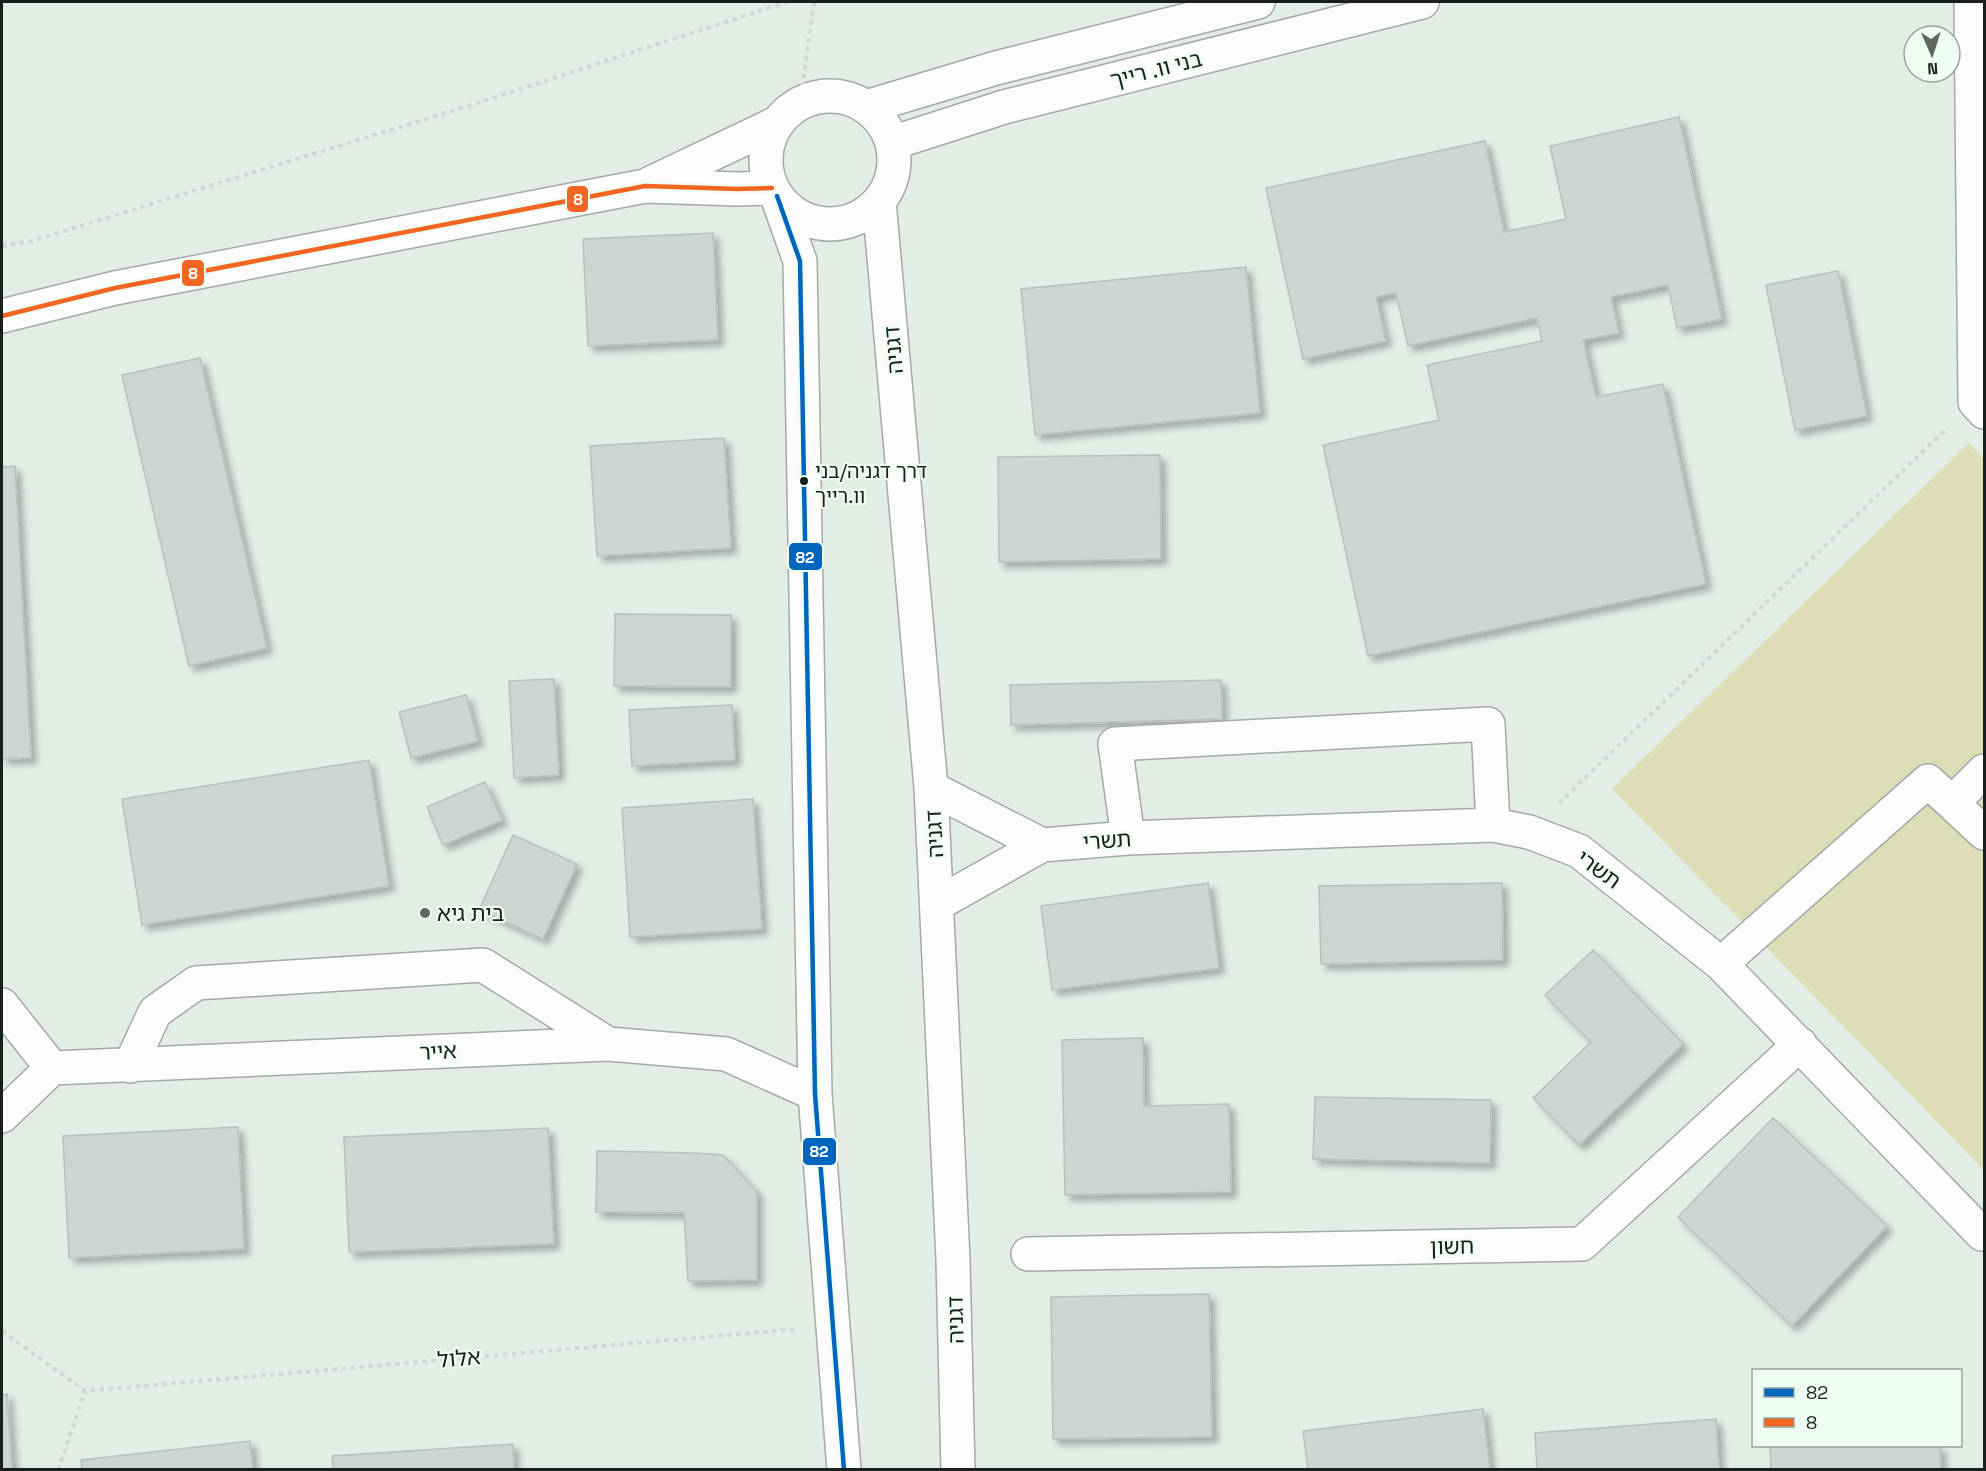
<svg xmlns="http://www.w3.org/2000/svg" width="1986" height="1471" font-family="'Space Grotesk','Noto Sans Hebrew',sans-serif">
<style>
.green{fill:#dcdeb7}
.building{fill:#ced5d1;stroke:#b9c0bd;stroke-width:1.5;filter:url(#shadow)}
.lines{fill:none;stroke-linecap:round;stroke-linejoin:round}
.minor-casing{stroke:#a4aaa6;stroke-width:36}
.path{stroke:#d5d7d5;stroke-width:4;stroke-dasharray:4.5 4.5;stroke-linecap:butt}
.minor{stroke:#fbfcfb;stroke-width:33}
.bus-1-casing{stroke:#edfdf2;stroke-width:9}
.bus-2-casing{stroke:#edfdf2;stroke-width:9}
.bus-1{stroke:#0065bd;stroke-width:4.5}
.bus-2{stroke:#f26522;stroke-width:4.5}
.bus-dot{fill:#191f1b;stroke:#edfdf2;stroke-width:2}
.poi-dot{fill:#606762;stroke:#edfdf2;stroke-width:2}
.labels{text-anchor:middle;stroke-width:4.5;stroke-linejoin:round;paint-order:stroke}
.bus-label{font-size:20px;fill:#191f1b;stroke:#edfdf2;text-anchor:start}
.street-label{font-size:22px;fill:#191f1b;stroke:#edfdf2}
.poi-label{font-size:22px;fill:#191f1b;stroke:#edfdf2;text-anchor:start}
.line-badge{stroke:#edfdf2;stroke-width:2}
.badge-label{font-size:16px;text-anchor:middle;font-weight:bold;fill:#fff}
</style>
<defs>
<filter id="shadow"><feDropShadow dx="5.5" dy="5.5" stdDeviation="3" flood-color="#0004"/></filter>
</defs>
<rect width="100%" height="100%" fill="#e4ece6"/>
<path class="green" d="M1969 443 1984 459V1170L1612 789Z"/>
<path class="building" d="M1679 117 1722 319 1677 328 1668 285 1611 297 1619 333 1583 340 1596 397 1663 384 1706 584 1368 656 1323 445 1439 420 1427 365 1542 341 1537 318 1408 346 1396 293 1376 297 1386 341 1303 359 1266 188 1485 141 1504 232 1566 219 1550 146Z
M713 233 718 340 588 346 583 239Z
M1246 267 1260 413 1035 435 1021 289Z
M1838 271 1867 416 1795 430 1766 285Z
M200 358 267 648 189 666 122 375Z
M724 438 731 548 597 556 590 446Z
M1160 455 1161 559 999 562 998 457Z
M15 466 31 758 2 759V467Z
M615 614 731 615V687L614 686Z
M554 679 559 775 514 778 509 681Z
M1221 680 1222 719 1011 725 1010 685Z
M466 695 478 741 411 758 399 712Z
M732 705 735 760 632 766 629 710Z
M369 760 389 886 142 925 122 799Z
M485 782 502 820 443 845 427 807Z
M753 799 762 929 630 937 622 808Z
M513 835 577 864 543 939 479 910Z
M1208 883 1219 968 1052 990 1041 906Z
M1502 883 1503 960 1321 964 1319 886Z
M1593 950 1683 1044 1579 1145 1533 1098 1591 1042 1545 995Z
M1143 1038 1144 1106 1229 1104 1231 1192 1065 1195 1062 1040Z
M1315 1097 1491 1100 1490 1163 1313 1159Z
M1773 1118 1887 1226 1792 1326 1678 1217Z
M238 1127 244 1249 69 1258 63 1136Z
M548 1128 554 1244 349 1252 344 1137Z
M597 1151 695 1153 723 1155 757 1192V1280L688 1281 684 1213 596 1212Z
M1209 1294 1212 1437 1053 1439 1051 1297Z
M7 1394 12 1470H2V1395Z
M1483 1409 1490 1470H1308L1303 1431Z
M1716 1419 1719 1470H1537L1535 1433Z
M250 1441 253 1470H82L81 1460Z
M513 1444 514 1470H333L332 1456Z
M1770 1446H1940L1941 1470H1771Z"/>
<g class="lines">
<g class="minor-casing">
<path id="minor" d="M1971 2 1975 402 1984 412
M766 160a64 64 0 1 1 128 0a64 64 0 1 1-128 0Z
M866 107 996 68 1258 2
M892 143 1004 107 1422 2
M649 184 777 123
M777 196 800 261 815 1094 844 1470
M879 201 931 788 953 1260 958 1470
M2 316 115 288 645 186 738 189 772 188
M931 788 1042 845 937 904
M1952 803 1984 771
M1128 838 1115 744 1488 724 1493 825
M1042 845 1128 838 1493 825 1529 832 1579 851 1721 964 1982 1234 1984 1232
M1721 964 1928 781 1984 833
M2 1005 52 1068
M130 1066 155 1012 196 983 483 965 608 1044
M2 1116 52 1068 608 1044 726 1054 815 1094
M1028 1254 1582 1244 1800 1044"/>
</g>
<path class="path" d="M801 96 814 2
M2 246 32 241 462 108 787 2
M1559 803 1948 427
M2 1331 85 1391 798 1329
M58 1470 85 1391"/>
<use href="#minor" class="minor"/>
<g class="bus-1-casing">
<path id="bus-1" d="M777 196 800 261 815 1094 844 1470"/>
</g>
<g class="bus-2-casing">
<path id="bus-2" d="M2 316 115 288 645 186 738 189 772 188"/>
</g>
<use href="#bus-1" class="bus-1"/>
<use href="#bus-2" class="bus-2"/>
</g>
<circle class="bus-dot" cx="804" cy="481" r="5"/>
<circle class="poi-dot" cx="425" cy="913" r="6"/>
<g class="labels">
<g class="bus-label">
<text x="815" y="478">דרך דגניה/בני<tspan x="815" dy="25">וו.רייך</tspan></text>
</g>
<g class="street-label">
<text transform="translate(1156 69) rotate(-14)" y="8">בני וו. רייך</text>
<text transform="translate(893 350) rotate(-95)" y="8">דגניה</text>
<text transform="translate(934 834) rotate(-93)" y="8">דגניה</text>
<text transform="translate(1107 840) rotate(-4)" y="8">תשרי</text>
<text transform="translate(1599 869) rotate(36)" y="8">תשרי</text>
<text transform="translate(438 1051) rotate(-3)" y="8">אייר</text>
<text transform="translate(1452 1246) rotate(-1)" y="8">חשון</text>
<text transform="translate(955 1320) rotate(-91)" y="8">דגניה</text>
<text transform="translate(459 1358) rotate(-5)" y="8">אלול</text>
</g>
<g class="poi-label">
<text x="437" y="921">בית גיא</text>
</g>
</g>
<g class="line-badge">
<rect x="566" y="185" width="23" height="28" rx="6" fill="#f26522"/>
<rect x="181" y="259" width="24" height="28" rx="6" fill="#f26522"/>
<rect x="788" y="542" width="35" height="29" rx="6" fill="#0065bd"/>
<rect x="802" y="1137" width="35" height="29" rx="6" fill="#0065bd"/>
</g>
<g class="badge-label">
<text x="578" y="205">8</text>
<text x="193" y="279">8</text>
<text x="805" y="563">82</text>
<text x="819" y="1157">82</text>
</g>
<rect width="1986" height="1471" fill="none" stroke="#191f1b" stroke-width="6"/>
<rect x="1752" y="1369" width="210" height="78" fill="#edfdf2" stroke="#98a49c" stroke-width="1.5"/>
<rect x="1764" y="1388" width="30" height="9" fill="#0065bd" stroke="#98a49c" stroke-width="1.5"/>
<text x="1806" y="1399" font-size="18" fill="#191f1b">82</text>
<rect x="1764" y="1418" width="30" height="9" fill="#f26522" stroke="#98a49c" stroke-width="1.5"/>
<text x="1806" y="1429" font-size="18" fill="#191f1b">8</text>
<g transform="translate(1932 54) rotate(177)"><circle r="28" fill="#edfdf2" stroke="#98a49c" stroke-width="1.5"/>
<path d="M0-4.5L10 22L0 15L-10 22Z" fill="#606762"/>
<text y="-9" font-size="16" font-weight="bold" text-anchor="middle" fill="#191f1b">N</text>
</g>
</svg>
